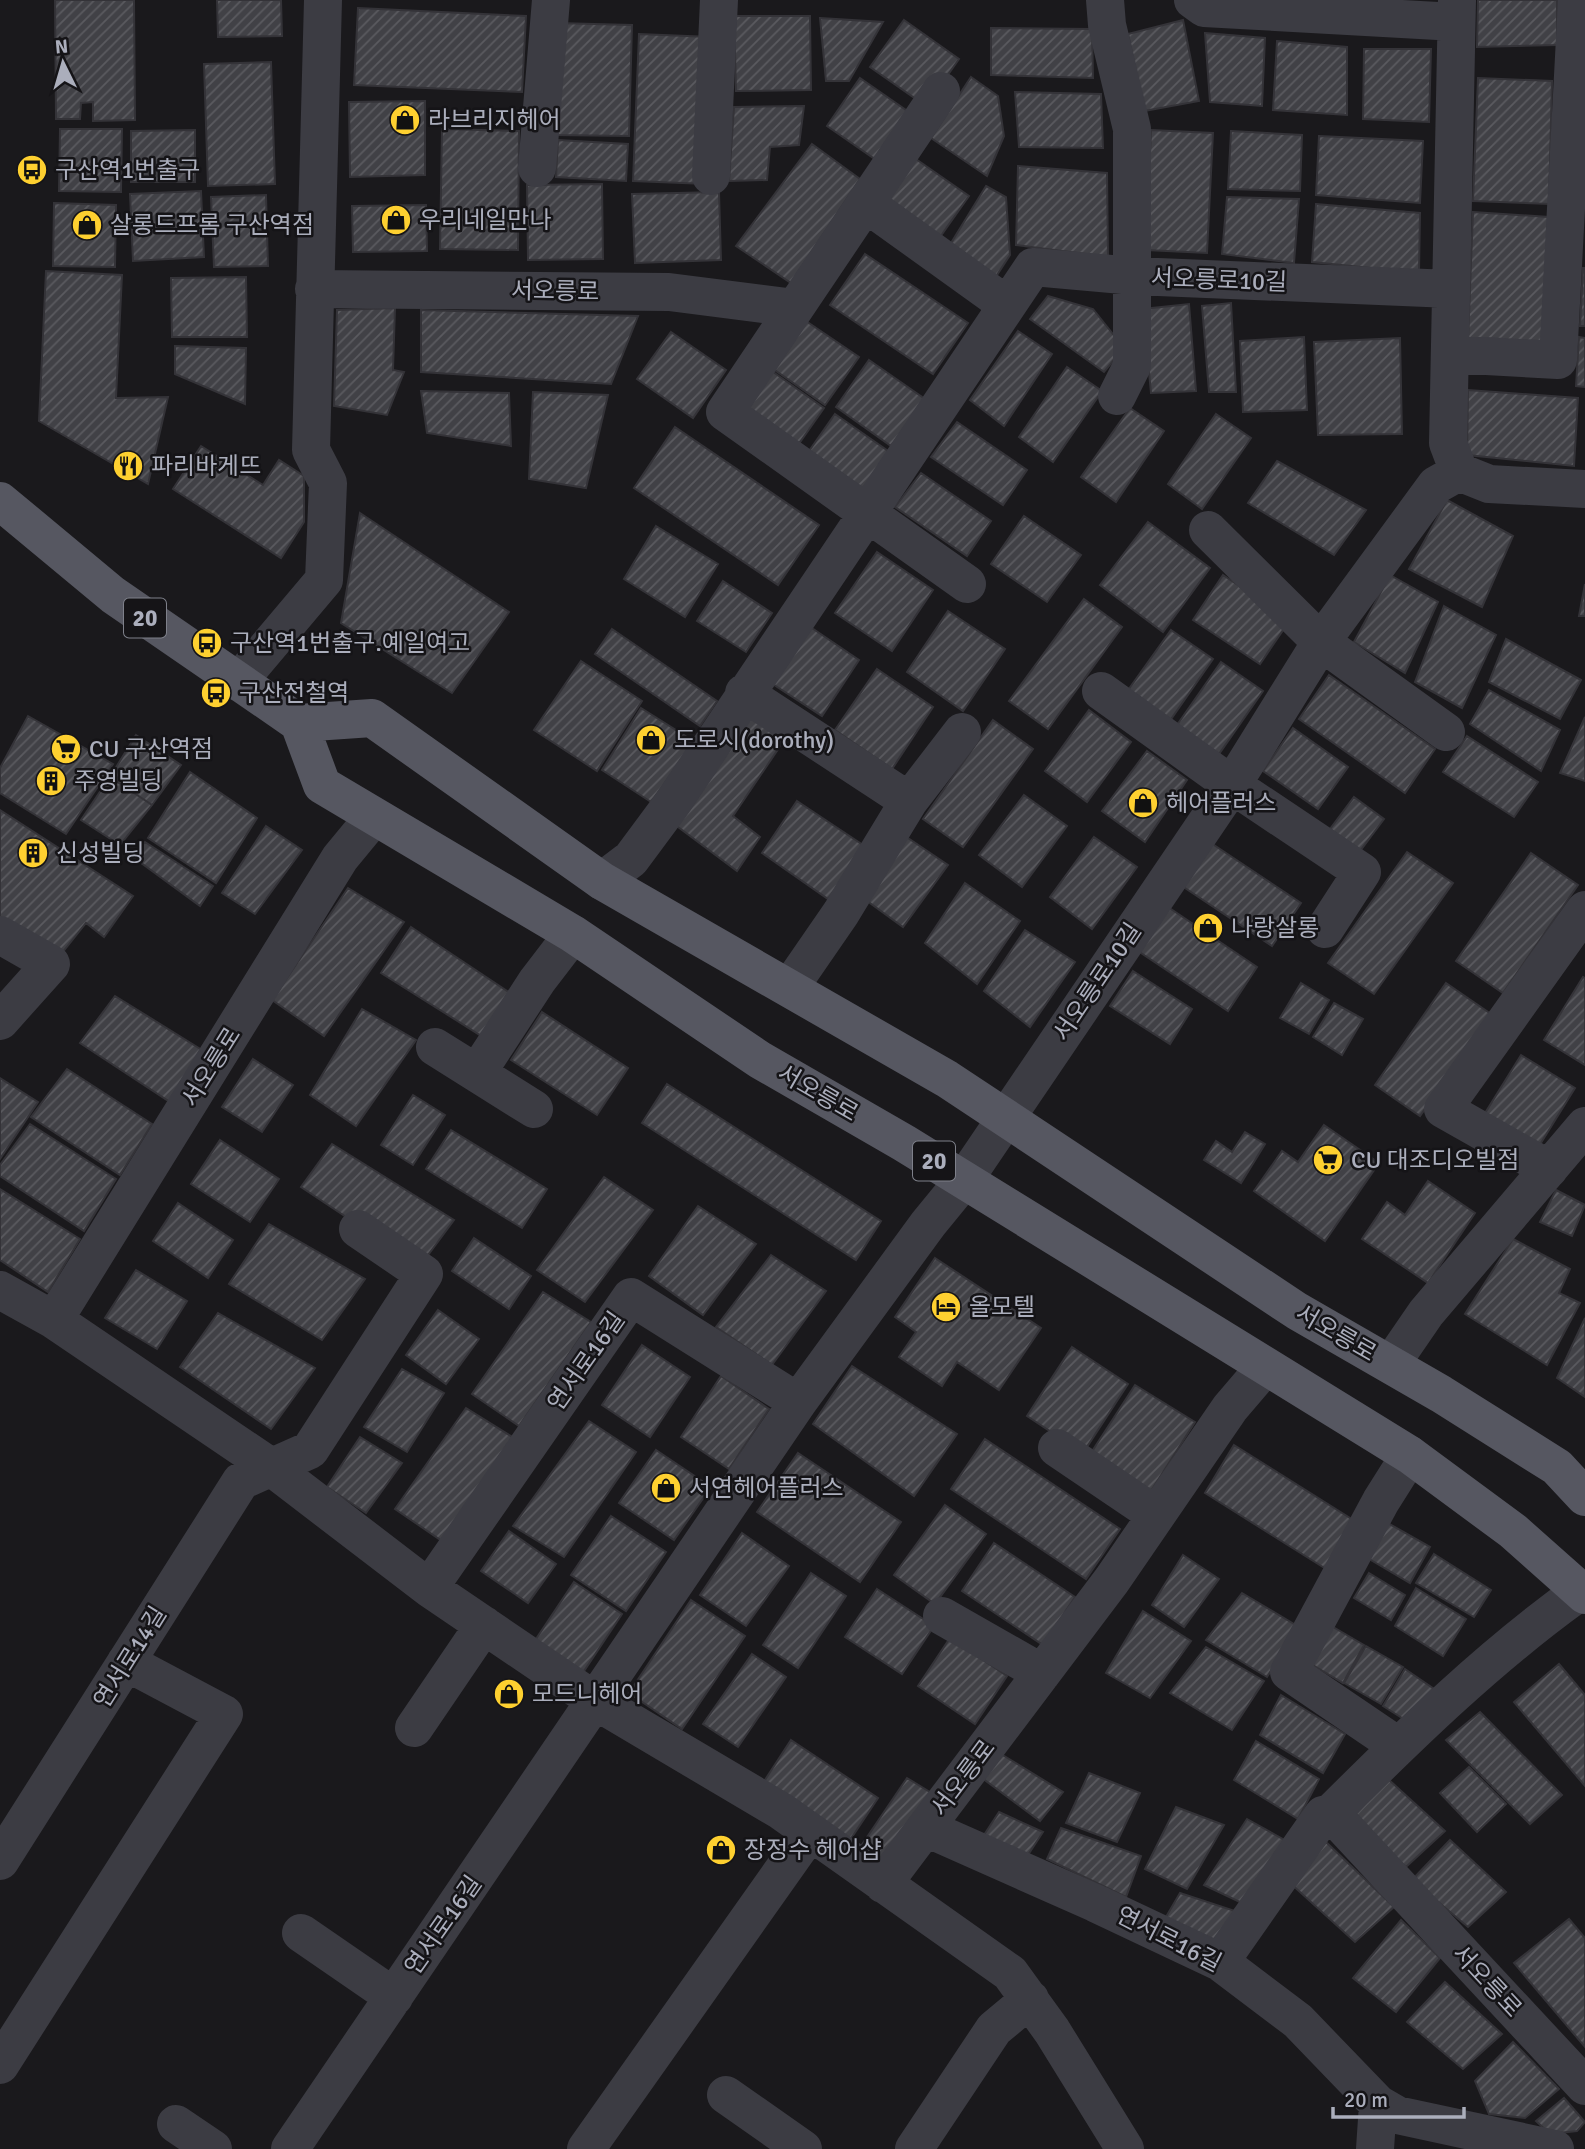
<svg xmlns="http://www.w3.org/2000/svg" width="1585" height="2149" font-family="Signika,'Noto Sans KR',sans-serif">
<style>
.building{fill:url(#building-hatch);stroke:#343338;stroke-width:2}
.lines{fill:none;stroke-linecap:round;stroke-linejoin:round}
.minor{stroke:#3c3c43;stroke-width:38}
.major{stroke:#565761;stroke-width:38}
.labels{text-anchor:middle;stroke-width:5;stroke-linejoin:round;paint-order:stroke}
.shield{fill:#151417;stroke:#7e808a;stroke-width:2}
.shield-label{font-size:23px;font-weight:bold;fill:#abaebc}
.poi-label{font-size:24px;fill:#abaebc;stroke:#151417;text-anchor:start}
.street-label{font-size:24px;fill:#abaebc;stroke:#151417}
</style>
<defs>
<pattern id="building-hatch" width="6" height="6" patternUnits="userSpaceOnUse" patternTransform="scale(1.75)"><rect width="6" height="6" fill="#414146"/><path d="M-1 1l2-2M0 6l6-6M5 7l2-2" fill="none" stroke="#5a5a5f"/></pattern>
</defs>
<rect width="100%" height="100%" fill="#1a191c"/>
<path class="building" d="M55 0H134L135 120 93 121V102L81 103 80 119H56Z
M217 0H281L282 36 218 37Z
M1478 0H1557V45L1477 47Z
M358 8 526 16 522 92 354 85Z
M734 16H810L811 90 736 91Z
M820 18 883 22 849 81H826Z
M904 20 959 59 926 106 870 67Z
M1183 20 1199 101 1144 111 1128 34Z
M557 23 632 25 629 136 554 135Z
M991 28 1092 29 1093 78 991 75Z
M1205 33 1265 38 1262 106 1210 102Z
M639 34 711 37 706 184 633 181Z
M1277 41 1347 47V115L1273 110Z
M1364 49H1431L1429 122 1363 119Z
M271 62 275 184 208 186 204 64Z
M971 77 998 96 1004 136 987 176 931 138Z
M860 78 916 117 882 164 827 126Z
M1478 78 1552 81 1549 204 1473 201Z
M1015 92 1101 94 1103 148 1019 147Z
M425 101V175L350 177 349 102Z
M804 106 799 145 770 147 767 180 729 181 734 107Z
M60 129H122L121 192 59 191Z
M442 129 519 131 518 250 440 249Z
M195 130V182H131V131Z
M1151 130 1213 133 1207 253 1146 250Z
M1231 131 1302 135 1300 191 1228 189Z
M1319 136 1423 141 1420 203 1316 195Z
M558 140 628 144 626 181 556 177Z
M812 144 860 179 791 283 736 246Z
M913 157 969 196 935 244 880 205Z
M1018 166 1107 173 1108 257 1016 245Z
M602 184 603 259 528 260 527 185Z
M986 186 1006 197 1010 255 995 278 948 248Z
M201 191 204 257 133 261 130 194Z
M719 192 721 260 635 263 632 194Z
M266 195 268 266 214 267 211 197Z
M1227 197 1299 199 1294 263 1222 254Z
M54 203 116 205 115 267 53 266Z
M1316 204 1420 213 1419 273 1312 262Z
M426 205 427 251 353 252 352 206Z
M1473 212 1549 217 1543 342 1468 339Z
M865 254 968 323 933 374 830 305Z
M1583 268H1585V326H1580Z
M46 271 122 275 116 398 168 397 148 484 39 421Z
M246 277 247 337H172L171 278Z
M1048 296 1093 309 1124 348 1104 372 1030 319Z
M1231 303 1236 392H1209L1202 306Z
M1189 304 1196 391 1151 393 1143 309Z
M395 308 393 370 404 372 387 415 334 406 337 310Z
M421 310 638 316 611 384 421 372Z
M803 319 859 357 825 405 769 366Z
M1018 331 1052 354 1004 426 970 400Z
M671 332 726 370 693 418 637 379Z
M1304 337 1307 410 1243 412 1240 341Z
M1579 337 1585 338V387L1576 386Z
M1400 338 1402 434 1318 435 1314 342Z
M175 346 246 348 245 404 175 374Z
M869 360 925 399 891 446 836 407Z
M1067 367 1102 391 1053 462 1019 437Z
M769 369 824 408 791 455 735 416Z
M1468 390 1578 398 1574 466 1467 455Z
M421 391 509 393 511 446 427 433Z
M533 392 608 395 586 488 529 479Z
M1130 408 1164 431 1116 502 1081 477Z
M835 414 891 453 857 500 802 461Z
M1216 414 1251 438 1202 509 1168 484Z
M957 422 1027 470 1003 505 931 457Z
M675 427 819 525 778 585 634 488Z
M201 446 263 485 279 460 304 476V522L281 558 173 489Z
M1277 461 1366 510 1334 555 1248 503Z
M921 473 991 521 967 556 895 507Z
M1447 500 1513 536 1482 607 1409 569Z
M360 513 509 612 452 693 341 623Z
M1024 516 1081 555 1047 602 991 564Z
M1148 522 1210 568 1163 632 1100 585Z
M656 526 718 564 685 617 624 579Z
M877 552 933 590 892 651 835 613Z
M1223 575 1290 620 1260 664 1193 620Z
M1390 575 1438 602 1405 673 1354 642Z
M723 581 772 613 746 652 697 621Z
M1585 584V616H1579Z
M1084 599 1122 627 1048 729 1009 701Z
M1444 606 1496 635 1462 708 1415 682Z
M948 611 1005 649 963 711 907 672Z
M806 624 859 660 822 716 768 681Z
M612 629 717 701 700 726 595 654Z
M1171 630 1213 659 1169 722 1126 693Z
M1506 639 1581 680 1560 719 1489 682Z
M581 661 642 701 597 771 534 730Z
M1221 662 1263 691 1219 754 1177 725Z
M877 669 933 707 892 769 835 730Z
M1329 675 1435 749 1405 793 1299 719Z
M1489 690 1560 730 1541 771 1470 724Z
M641 708 695 742 651 802 602 770Z
M746 708 787 736 733 816 760 837 737 871 670 821Z
M1089 710 1131 742 1087 802 1045 771Z
M28 716 113 764 66 834 0 793V768Z
M1585 717V781L1560 773Z
M993 720 1033 749 963 847 923 819Z
M1293 728 1348 767 1318 809 1263 771Z
M136 735 181 765 152 805 110 777Z
M1467 736 1538 782 1514 817 1443 772Z
M1147 751 1187 780 1145 842 1102 811Z
M190 772 257 818 216 883 148 838Z
M110 777 152 805 120 845 81 820Z
M1024 795 1067 826 1022 887 979 855Z
M1354 797 1384 819 1360 851 1330 829Z
M797 801 866 847 828 899 762 853Z
M0 810 133 896 104 937 86 923 58 958 0 922Z
M266 826 302 850 255 914 222 893Z
M905 836 948 865 903 927 863 898Z
M1094 837 1137 867 1092 929 1050 897Z
M1208 841 1301 903 1272 946 1179 884Z
M145 842 213 886 200 906 133 857Z
M1407 852 1453 883 1374 994 1328 963Z
M1531 853 1578 885 1503 993 1456 961Z
M965 883 1020 921 977 984 925 943Z
M348 888 404 922 324 1036 272 1000Z
M1165 905 1257 967 1228 1011 1135 949Z
M411 927 510 993 483 1037 381 973Z
M1025 930 1075 962 1030 1027 984 991Z
M1133 971 1192 1009 1170 1044 1110 1006Z
M1583 977 1585 978V1065L1544 1040Z
M1301 983 1329 1000 1309 1034 1280 1018Z
M1446 983 1491 1014 1420 1116 1375 1085Z
M115 996 202 1050 170 1102 80 1043Z
M1334 1003 1363 1019 1342 1055 1313 1037Z
M362 1009 416 1040 356 1126 310 1095Z
M542 1012 628 1068 597 1115 511 1060Z
M1521 1055 1575 1088 1536 1151 1482 1118Z
M253 1059 293 1085 262 1132 222 1107Z
M67 1069 152 1124 120 1175 31 1117Z
M0 1078 38 1102 0 1159Z
M667 1084 881 1221 856 1260 642 1123Z
M413 1095 445 1115 413 1165 381 1145Z
M30 1124 116 1179 84 1231 0 1176V1165Z
M1324 1125 1379 1163 1325 1241 1254 1191 1282 1151 1298 1162Z
M451 1130 547 1189 522 1228 426 1169Z
M1245 1132 1265 1144 1241 1183 1204 1160 1216 1141 1232 1152Z
M220 1140 279 1179 250 1222 191 1184Z
M332 1144 454 1220 420 1266 301 1187Z
M604 1177 653 1210 585 1302 537 1270Z
M1428 1181 1475 1213 1428 1283 1362 1239 1387 1202 1405 1215Z
M0 1189 80 1239 48 1292 0 1260Z
M1556 1190 1585 1205 1572 1236 1540 1222Z
M178 1203 233 1240 208 1278 153 1241Z
M698 1206 756 1244 703 1315 649 1276Z
M269 1224 365 1279 322 1340 229 1284Z
M474 1238 531 1276 509 1309 452 1271Z
M1513 1239 1570 1269 1559 1293 1580 1303 1547 1365 1465 1314Z
M771 1255 826 1291 772 1365 716 1327Z
M935 1258 1041 1328 999 1390 957 1362 942 1386 899 1357 916 1332 895 1317Z
M136 1270 187 1301 157 1349 105 1318Z
M543 1292 591 1322 519 1426 472 1394Z
M438 1310 479 1339 446 1384 406 1355Z
M218 1313 315 1368 271 1429 180 1367Z
M1585 1318V1397L1557 1378Z
M642 1345 690 1377 650 1437 602 1405Z
M1072 1347 1128 1384 1083 1453 1027 1416Z
M852 1366 957 1434 914 1496 813 1424Z
M402 1369 444 1393 407 1452 364 1427Z
M721 1376 769 1409 729 1469 681 1437Z
M1135 1385 1195 1422 1151 1491 1091 1453Z
M466 1408 514 1438 442 1541 395 1509Z
M589 1421 636 1452 564 1557 513 1526Z
M360 1437 402 1463 366 1513 327 1487Z
M985 1439 1120 1529 1086 1579 951 1489Z
M1234 1445 1358 1523 1326 1569 1205 1493Z
M656 1450 711 1487 674 1540 619 1503Z
M798 1453 901 1522 860 1582 757 1512Z
M945 1505 986 1534 935 1604 894 1575Z
M611 1516 666 1552 626 1611 571 1575Z
M1386 1522 1430 1547 1410 1583 1364 1556Z
M509 1531 556 1564 528 1603 481 1571Z
M742 1533 789 1566 746 1626 700 1595Z
M994 1543 1075 1597 1043 1645 962 1591Z
M1434 1554 1491 1590 1474 1617 1416 1583Z
M1183 1555 1219 1579 1184 1627 1152 1605Z
M811 1573 846 1596 798 1668 763 1645Z
M1369 1573 1405 1595 1391 1620 1354 1598Z
M574 1582 622 1614 582 1674 534 1642Z
M1416 1588 1466 1619 1443 1656 1395 1626Z
M877 1589 934 1626 902 1674 845 1637Z
M1242 1593 1299 1627 1267 1677 1206 1640Z
M691 1600 745 1636 682 1729 629 1693Z
M1143 1611 1191 1641 1150 1698 1106 1673Z
M1328 1624 1364 1645 1343 1683 1306 1661Z
M950 1638 1007 1676 975 1724 918 1686Z
M1366 1646 1403 1667 1381 1704 1344 1683Z
M1206 1647 1264 1681 1232 1730 1170 1693Z
M752 1654 786 1677 738 1747 703 1724Z
M1559 1664 1585 1695V1786L1514 1702Z
M1405 1669 1440 1693 1413 1725 1383 1706Z
M1281 1695 1345 1734 1323 1773 1260 1735Z
M1480 1712 1562 1795 1530 1824 1446 1740Z
M791 1740 878 1798 846 1846 761 1786Z
M1256 1741 1319 1779 1298 1819 1234 1780Z
M1001 1754 1063 1792 1040 1821 982 1778Z
M1469 1767 1506 1804 1477 1832 1440 1793Z
M1089 1773 1140 1793 1117 1842 1066 1823Z
M907 1778 938 1797 885 1870 857 1852Z
M1388 1779 1445 1831 1406 1867 1351 1819Z
M1176 1807 1224 1825 1187 1889 1145 1869Z
M999 1812 1043 1832 1024 1861 980 1841Z
M1247 1819 1290 1843 1244 1904 1204 1885Z
M1061 1828 1141 1856 1126 1897 1047 1859Z
M1450 1840 1506 1892 1468 1927 1412 1880Z
M1326 1842 1394 1907 1355 1942 1290 1883Z
M1180 1893 1235 1911 1214 1950 1163 1922Z
M1569 1919 1585 1938V2047L1514 1963Z
M1401 1920 1440 1958 1396 2012 1353 1978Z
M1445 1982 1502 2034 1463 2069 1407 2022Z
M1513 2042 1559 2089 1525 2118 1489 2114 1475 2081Z
M1564 2098 1585 2122 1577 2131 1550 2134 1536 2121Z"/>
<g class="lines">
<path class="minor" d="M1105 0 1107 25 1132 129V366L1117 396
M1193 0 1204 8 1456 22
M1457 0 1448 443 1459 472 1489 484 1585 489
M941 91 725 412 967 584
M537 168 551 0
M711 176 719 0
M865 203 1007 305
M314 289 669 292 795 308
M1450 354 1558 360 1577 0
M1208 530 1321 642 1446 732
M238 682 324 580 328 483 311 450 323 0
M1101 691 1232 785 1362 872 1325 929
M744 693 909 801
M602 881 631 859 674 801 1033 267 1134 276 1451 289
M0 935 51 964 0 1021
M790 987 841 913 909 801 962 732
M435 1047 534 1109
M477 1073 537 981 573 934
M1549 1169 1443 1109 1585 910
M0 1290 54 1320 271 1467 429 1588 597 1702 781 1811 1010 1973 1052 2031 1125 2149
M54 1320 340 858 373 818
M1391 1364 1426 1313 1585 1126
M1057 1448 1156 1515
M429 1588 631 1297 798 1402
M942 1616 1042 1673
M414 1728 484 1625
M1398 1746 1289 1672 1381 1501 1410 1455
M1331 1813 1585 2086
M926 1828 1095 1903 1220 1962 1298 2021 1378 2104 1397 2115 1555 2149
M0 1861 241 1481 310 1450 424 1274 358 1229
M883 1884 1112 1580 1230 1408 1265 1367
M301 1933 394 1997
M1220 1962 1323 1815 1331 1813C1409 1735 1491 1655 1581 1591
M0 2065 224 1714 126 1662
M726 2095 803 2149
M176 2124 213 2149
M290 2149 798 1402 928 1224 964 1180 1232 785 1321 642 1436 485 1459 472
M586 2149 810 1832
M914 2149 994 2029 1030 1999
M1375 2149 1378 2104"/>
<path class="major" d="M0 501 113 595 299 723 322 785 573 934 760 1060 904 1143 1410 1455 1513 1531 1585 1595
M299 723 372 718 602 881 947 1079 1297 1311 1441 1394 1557 1467 1585 1497"/>
</g>
<defs>
<g id="shop-disc" transform="scale(1.575)"><circle r="9.5" fill="#fed030" stroke="#151417"/><path d="M-5-2.5h2.3a2.7 3.5 0 0 1 5.4 0H5L5.5 6h-11ZM-1.5-2.5h3a1.5 2.3 0 0 0-3 0Z" fill="#111"/></g>
<g id="bus-disc" transform="scale(1.575)"><circle r="9.5" fill="#fed030" stroke="#151417"/><path d="M-5-6H5V4H4V6H2V4H-2V6H-4V4H-5ZM-3.5-4V0h7V-4ZM-3.5 1.2v1.5H-2V1.2ZM2 1.2v1.5H3.5V1.2Z" fill="#111"/></g>
<g id="restaurant-disc" transform="scale(1.575)"><circle r="9.5" fill="#fed030" stroke="#151417"/><path d="M-5-6h1v4h1v-4h1v4h1v-4h1v5L-1.5 .5V6h-2V.5L-5-1ZM5-6V6H3V1.5H1.5Q1.5-4 5-6Z" fill="#111"/></g>
<g id="supermarket-disc" transform="scale(1.575)"><circle r="9.5" fill="#fed030" stroke="#151417"/><path d="M-6-5.5h2.5l.6 2H6L4.5 2H-2.5L-4.4-4H-6ZM-1.5 3.2a1.3 1.3 0 1 0 .1 0ZM3 3.2a1.3 1.3 0 1 0 .1 0Z" fill="#111"/></g>
<g id="building-disc" transform="scale(1.575)"><circle r="9.5" fill="#fed030" stroke="#151417"/><path d="M-4-6H4V6H1V3H-1V6H-4ZM-2.5-4.3h1.7v1.8h-1.7ZM.8-4.3h1.7v1.8H.8ZM-2.5-1h1.7V.8h-1.7ZM.8-1h1.7V.8H.8Z" fill="#111"/></g>
<g id="hotel-disc" transform="scale(1.575)"><circle r="9.5" fill="#fed030" stroke="#151417"/><path d="M-6-4.5h1.5V1H6V5H4.5V3h-9V5H-6ZM-4 0a1.8 1.8 0 1 1 3.6 0ZM.5 0V-2.5h3Q6-2.5 6 0Z" fill="#111"/></g>
</defs>
<g fill-rule="evenodd">
<use href="#shop-disc" x="405" y="120"/>
<use href="#bus-disc" x="32" y="170"/>
<use href="#shop-disc" x="396" y="220"/>
<use href="#shop-disc" x="87" y="225"/>
<use href="#restaurant-disc" x="128" y="466"/>
<use href="#bus-disc" x="207" y="643"/>
<use href="#bus-disc" x="216" y="693"/>
<use href="#shop-disc" x="651" y="740"/>
<use href="#supermarket-disc" x="66" y="749"/>
<use href="#building-disc" x="51" y="781"/>
<use href="#shop-disc" x="1143" y="803"/>
<use href="#building-disc" x="33" y="853"/>
<use href="#shop-disc" x="1208" y="928"/>
<use href="#supermarket-disc" x="1328" y="1160"/>
<use href="#hotel-disc" x="946" y="1307"/>
<use href="#shop-disc" x="666" y="1488"/>
<use href="#shop-disc" x="509" y="1694"/>
<use href="#shop-disc" x="721" y="1850"/>
</g>
<g class="labels">
<g class="shield">
<rect x="124" y="598.5" width="42" height="39" rx="5"/>
<rect x="913" y="1141.5" width="42" height="39" rx="5"/>
</g>
<g class="shield-label">
<text x="145" y="626">20</text>
<text x="934" y="1169">20</text>
</g>
<g class="poi-label">
<text x="428" y="128">라브리지헤어</text>
<text x="55" y="178">구산역1번출구</text>
<text x="419" y="228">우리네일만나</text>
<text x="110" y="233">살롱드프롬 구산역점</text>
<text x="151" y="474">파리바게뜨</text>
<text x="230" y="651">구산역1번출구.예일여고</text>
<text x="239" y="701">구산전철역</text>
<text x="674" y="748">도로시(dorothy)</text>
<text x="89" y="757">CU 구산역점</text>
<text x="74" y="789">주영빌딩</text>
<text x="1166" y="811">헤어플러스</text>
<text x="56" y="861">신성빌딩</text>
<text x="1231" y="936">나랑살롱</text>
<text x="1351" y="1168">CU 대조디오빌점</text>
<text x="969" y="1315">올모텔</text>
<text x="689" y="1496">서연헤어플러스</text>
<text x="532" y="1702">모드니헤어</text>
<text x="744" y="1858">장정수 헤어샵</text>
</g>
<g class="street-label">
<text transform="translate(1219 280) rotate(2)" y="8">서오릉로10길</text>
<text transform="translate(555 291) rotate(1)" y="8">서오릉로</text>
<text transform="translate(1097 982) rotate(-56)" y="8">서오릉로10길</text>
<text transform="translate(211 1067) rotate(-58)" y="8">서오릉로</text>
<text transform="translate(818 1093) rotate(30)" y="8">서오릉로</text>
<text transform="translate(1336 1333) rotate(30)" y="8">서오릉로</text>
<text transform="translate(586 1361) rotate(-55)" y="8">연서로16길</text>
<text transform="translate(130 1657) rotate(-58)" y="8">연서로14길</text>
<text transform="translate(963 1778) rotate(-53)" y="8">서오릉로</text>
<text transform="translate(443 1925) rotate(-55)" y="8">연서로16길</text>
<text transform="translate(1169 1939) rotate(27)" y="8">연서로16길</text>
<text transform="translate(1487 1981) rotate(47)" y="8">서오릉로</text>
</g>
</g>
<g transform="translate(63 63) rotate(355)" stroke="#151417" stroke-width="5" paint-order="stroke">
<path d="M0-5L12 26L0 18L-12 26Z" fill="#abaebc"/>
<text y="-10" font-size="19" font-weight="bold" text-anchor="middle" fill="#abaebc">N</text>
</g>
<path d="M1333 2107v10h131v-10" fill="none" stroke="#abaebc" stroke-width="3.5"/>
<text x="1344" y="2107" font-size="21" fill="#abaebc" stroke="#151417" stroke-width="5" paint-order="stroke">20 m</text>
</svg>
